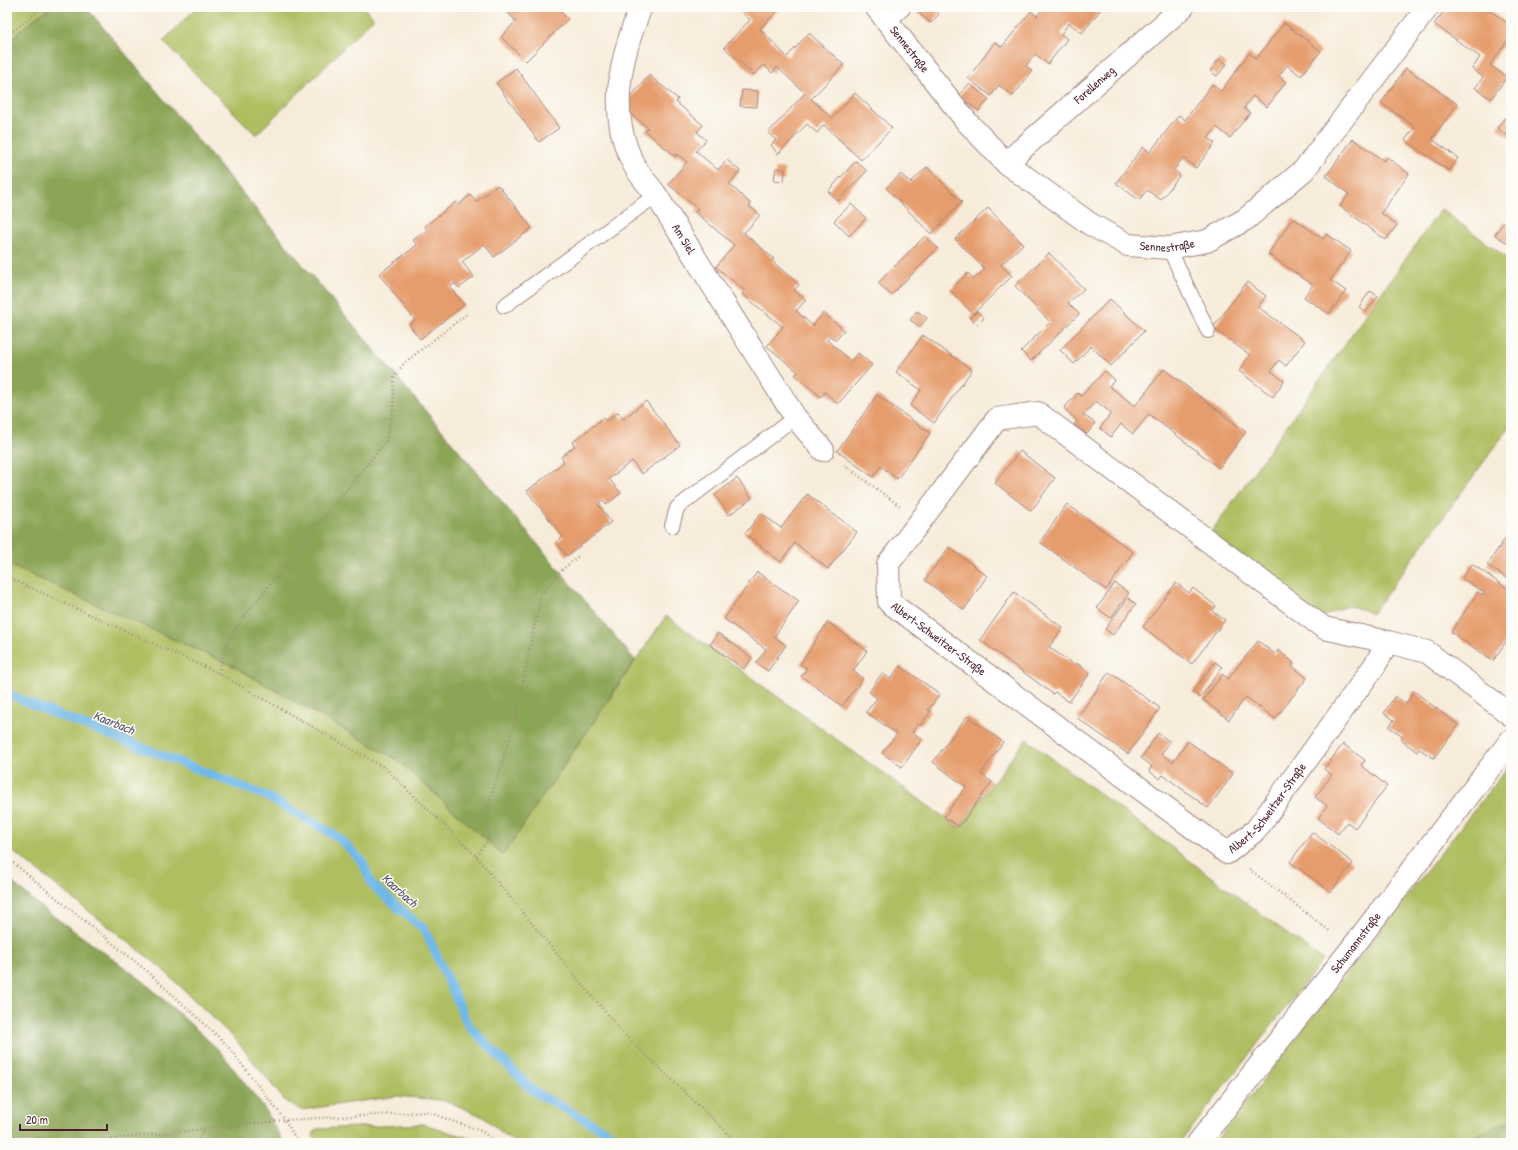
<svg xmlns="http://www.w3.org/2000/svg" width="1518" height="1150" font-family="'Patrick Hand',sans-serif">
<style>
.green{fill:#afbe60;stroke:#7c6e46}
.forest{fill:#8ba556;stroke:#6a6240}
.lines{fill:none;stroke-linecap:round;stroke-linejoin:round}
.stream{stroke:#6fb8e8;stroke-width:9}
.building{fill:#e69d6d}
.service-casing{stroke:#a08682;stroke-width:16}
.minor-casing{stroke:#a08682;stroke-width:24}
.path{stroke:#a08682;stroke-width:2.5;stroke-dasharray:1 3;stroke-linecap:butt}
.service{stroke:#fff;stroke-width:14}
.minor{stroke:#fff;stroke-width:22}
.labels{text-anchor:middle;stroke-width:3;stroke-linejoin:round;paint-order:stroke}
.street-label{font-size:12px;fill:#4a1f2b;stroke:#fdfcf7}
.water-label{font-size:13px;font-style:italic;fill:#57556d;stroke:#fdfcf7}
</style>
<rect width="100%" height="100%" fill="#fdfcf7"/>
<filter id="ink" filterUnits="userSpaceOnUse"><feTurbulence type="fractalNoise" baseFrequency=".025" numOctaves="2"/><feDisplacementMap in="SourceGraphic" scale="8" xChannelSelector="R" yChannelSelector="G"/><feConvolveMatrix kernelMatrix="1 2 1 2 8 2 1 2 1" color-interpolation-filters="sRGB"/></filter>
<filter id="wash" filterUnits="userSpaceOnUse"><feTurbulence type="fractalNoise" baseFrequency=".012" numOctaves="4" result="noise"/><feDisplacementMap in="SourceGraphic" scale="16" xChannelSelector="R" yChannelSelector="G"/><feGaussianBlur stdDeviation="0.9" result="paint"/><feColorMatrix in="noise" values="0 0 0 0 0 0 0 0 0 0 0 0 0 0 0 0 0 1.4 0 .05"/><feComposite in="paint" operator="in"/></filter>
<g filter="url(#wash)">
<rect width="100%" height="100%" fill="#f7ecda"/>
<path class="green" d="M7 7H51L35 18 7 42Z
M197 7H363L374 18 256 135 163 41Z
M1441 209 1511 261V425L1372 614C1339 598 1345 611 1315 619L1204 542Z
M7 564 235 667 396 759 503 855 666 616 959 828 1026 739 1323 960 1180 1143H515L483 1117 447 1101 397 1096 301 1110 286 1102 235 1039 159 966 7 847Z
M1511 763V1120L1459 1143H1214Z
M424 1124 474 1140 478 1143H317L313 1135 316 1129Z"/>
<path class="forest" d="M51 7H86L635 660 503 855 396 759 235 667 7 564V42L35 18Z
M7 878 45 910 142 980 219 1050 264 1108 284 1143H7Z
M1511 1120V1143H1459Z"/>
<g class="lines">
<path class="stream" d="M7 693 43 709 266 796 338 837 362 861 372 885 425 930 468 1025 533 1091 627 1143"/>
</g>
<g id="blocks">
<path class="building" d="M503 7H556L568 19 526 61 501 37 516 21Z
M737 7H781L760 29 787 57 809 33 844 65 811 99 832 118 855 93 892 128 861 160 824 125 817 133 807 124 778 154 771 145 776 140 768 133 805 93 777 67 772 73 764 65 754 75 724 47 750 20Z
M919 7H930L939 14 931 23 916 11Z
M1044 7 1102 8 1082 33 1069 23 1061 34 1067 39 1048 64 1035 54 1026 66 1032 71 1013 96 999 85 991 96 968 78 995 42 1002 47 1031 11 1037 16Z
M1447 7H1485L1511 26V36L1490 65 1507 77 1491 99 1475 88 1483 77 1472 69 1480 57 1434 24Z
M1284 23 1321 51 1301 76 1287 65 1279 76 1286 82 1267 107 1253 96 1244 108 1250 113 1230 138 1217 127 1208 138 1215 143 1196 168 1183 158 1174 170 1180 175 1161 200 1147 190 1139 200 1116 183 1143 147 1150 152 1179 115 1185 120 1212 84 1221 91 1249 53 1256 59Z
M1219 59 1227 64 1217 76 1210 71Z
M516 68 559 128 539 142 496 83Z
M1406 68 1457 104 1432 139 1458 158 1449 171 1405 140 1415 127 1381 103Z
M649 75 678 99 676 102 703 125 697 132 706 140 696 151 718 170 727 160 740 171 729 184 751 204 749 206 760 215 744 233 774 259 772 261 799 285 794 290 806 300 796 311 813 326 823 313 844 330 836 340 830 336 827 340 851 361 858 353 872 365 838 404 825 392 821 397 795 375 798 372 767 346 783 327 742 294 745 291 716 267 734 245 695 212 698 209 668 184 687 162 677 154 676 157 645 131 648 128 622 107Z
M969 84 989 99 979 111 959 96Z
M742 90 758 91 757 107 740 106Z
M1507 115 1511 118 1510 138 1497 128Z
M1353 139 1384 161 1387 157 1409 174 1381 213 1397 225 1386 240 1340 206 1349 194 1326 176Z
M856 161 867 171 838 201 828 191Z
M927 167 962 202 931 234 886 188 901 174 910 183Z
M776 168 785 169 784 181 774 180Z
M498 185 532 228 494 257 484 244 462 262 474 277 459 288 455 283 450 287 464 305 420 339 409 325 415 320 379 274 417 245 413 240 427 230 425 226 456 202 459 205 470 195 476 202Z
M851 204 866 218 849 236 834 221Z
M988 208 1023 244 1001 265 1012 276 973 314 950 290 968 273 974 279 985 269 955 239Z
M1293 218 1323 239 1327 234 1351 251 1330 280 1346 291 1329 314 1304 297 1313 285 1268 254Z
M1504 222 1511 227V241L1509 244 1495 235Z
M925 236 938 248 891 295 878 283Z
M1049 253 1084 289 1068 303 1079 314 1031 361 1021 351 1050 322 1015 286Z
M1247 282 1266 296 1258 307 1305 341 1286 366 1279 360 1271 371 1284 381 1273 397 1239 371 1250 355 1213 328Z
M1370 291 1378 296 1366 312 1359 307Z
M1110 299 1144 331 1111 366 1091 346 1074 364 1060 350Z
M917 311 927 318 920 327 910 320Z
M977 311 984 318 977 325 970 318Z
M923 335 972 370 934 423 910 406 921 390 896 372Z
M1164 369 1246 432 1219 468 1149 414 1133 434 1121 424 1111 437 1100 428 1111 413 1096 401 1083 415 1095 423 1087 434 1074 425 1077 421 1064 408 1078 393 1081 396 1105 371 1115 380 1109 386 1135 406Z
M877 395 930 433 897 479 881 466 873 477 837 451Z
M646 401 680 445 642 474 632 461 609 479 621 493 606 505 603 500 598 504 611 522 567 556 556 542 563 537 527 491 564 462 561 457 575 446 572 443 603 418 606 421 618 412 623 419Z
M1020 451 1055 478 1031 511 995 483Z
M737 478 752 498 729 515 715 495Z
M807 494 857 532 828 569 795 543 781 562 745 534 761 513 781 528Z
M1067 504 1133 552 1106 590 1040 542Z
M1511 530V581L1487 565Z
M949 547 987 576 964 610 925 580Z
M1472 564 1511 591V603L1506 611 1511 615V634L1493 661 1451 632 1478 592 1483 595 1485 593 1462 578Z
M757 572 799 601 774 637 786 645 768 671 756 663 766 649 724 619Z
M1115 583 1129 593 1111 618 1097 608Z
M1176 583 1189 593 1193 588 1216 606 1212 611 1225 620 1192 664 1143 627Z
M1014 592 1063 628 1049 647 1074 665 1076 663 1090 673 1069 702 1055 692 1053 694 980 640Z
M1128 598 1136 604 1113 635 1105 629Z
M828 622 867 651 853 671 863 678 842 706 801 676 807 668 800 664Z
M718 633 752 658 744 669 710 645Z
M1258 641 1275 654 1278 650 1294 663 1292 666 1307 678 1275 719 1246 697 1229 720 1203 700 1223 674 1228 679Z
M1215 662 1222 667 1200 698 1192 692Z
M900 666 940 694 928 710 931 711 920 726 918 724 912 732 922 739 902 767 882 753 897 734 866 712 877 698 869 692 882 673 890 679Z
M1109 672 1160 708 1128 754 1077 718Z
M1414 691 1458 725 1434 758 1419 749 1417 752 1401 740 1403 736 1389 727 1394 720 1384 713 1395 696 1406 704Z
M967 716 1003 742 981 774 992 782 959 827 944 817 966 787 933 762Z
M1158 733 1170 742 1161 754 1173 762 1188 741 1233 774 1208 808 1163 775 1160 779 1149 771 1152 766 1141 758Z
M1343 744 1365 760 1361 765 1387 786 1355 828 1347 822 1338 834 1318 818 1327 806 1315 797 1332 775 1324 769Z
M1312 832 1353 863 1331 892 1290 862Z"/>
</g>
</g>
<g filter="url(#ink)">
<use href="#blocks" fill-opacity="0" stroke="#a08682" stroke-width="1"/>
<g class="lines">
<g class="service-casing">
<path id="service" d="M1169 248 1208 331
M504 306 656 195
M672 526 677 508 795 417"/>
</g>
<g class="minor-casing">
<g id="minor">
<path id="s1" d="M641 7C620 58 607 114 634 165 639 175 649 185 656 195L795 417 823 450"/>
<path id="s2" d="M876 7 967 122 1006 163 1090 224 1128 245 1169 248 1207 241 1246 219 1304 170 1428 7"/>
<path d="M885 19 899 7"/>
<path id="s3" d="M1006 163 1183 7"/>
<path id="s4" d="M1388 642 1324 628 1038 413 997 419 888 564 889 602 1227 853 1256 830 1375 665 1388 642 1427 652 1511 715"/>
<path id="s5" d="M1198 1143 1352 948 1511 740"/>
</g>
</g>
<path class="path" d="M7 36 44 7
M844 465 900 506
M7 577 218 673 385 768 476 856 621 1031 738 1143
M218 673 228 641 245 615 386 441 393 411 394 378 404 363 467 314
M476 856 488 840 490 800 514 725 541 594 563 569 580 555
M7 858 148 972 225 1043 285 1120 298 1143
M1249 869 1331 932
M76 1143 285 1120 427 1112 481 1131 497 1143
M197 1143 204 1128"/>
<use href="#service" class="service"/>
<use href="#minor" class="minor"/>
</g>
</g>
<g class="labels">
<g class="street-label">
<text dy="4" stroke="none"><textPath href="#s2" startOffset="54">Sennestraße</textPath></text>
<text dy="4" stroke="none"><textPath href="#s3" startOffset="118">Forellenweg</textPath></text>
<text dy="4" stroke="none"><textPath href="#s1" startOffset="253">Am Siel</textPath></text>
<text dy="4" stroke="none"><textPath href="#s2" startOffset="390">Sennestraße</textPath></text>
<text dy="4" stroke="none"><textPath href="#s4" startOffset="746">Albert-Schweitzer-Straße</textPath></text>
<text dy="4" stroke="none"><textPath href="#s4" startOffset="1166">Albert-Schweitzer-Straße</textPath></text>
<text dy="4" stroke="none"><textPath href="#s5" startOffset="255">Schumannstraße</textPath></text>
</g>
<g class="water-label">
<text transform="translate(114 722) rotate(22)" y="5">Kaarbach</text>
<text transform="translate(400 890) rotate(42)" y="5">Kaarbach</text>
</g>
</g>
<rect width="1518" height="1150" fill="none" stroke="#fdfcf7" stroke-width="24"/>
<path d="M20 1124v6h87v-6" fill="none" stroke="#4a1f2b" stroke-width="2"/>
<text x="26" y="1124" font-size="12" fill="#4a1f2b" stroke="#fdfcf7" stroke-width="3" paint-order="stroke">20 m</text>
</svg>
